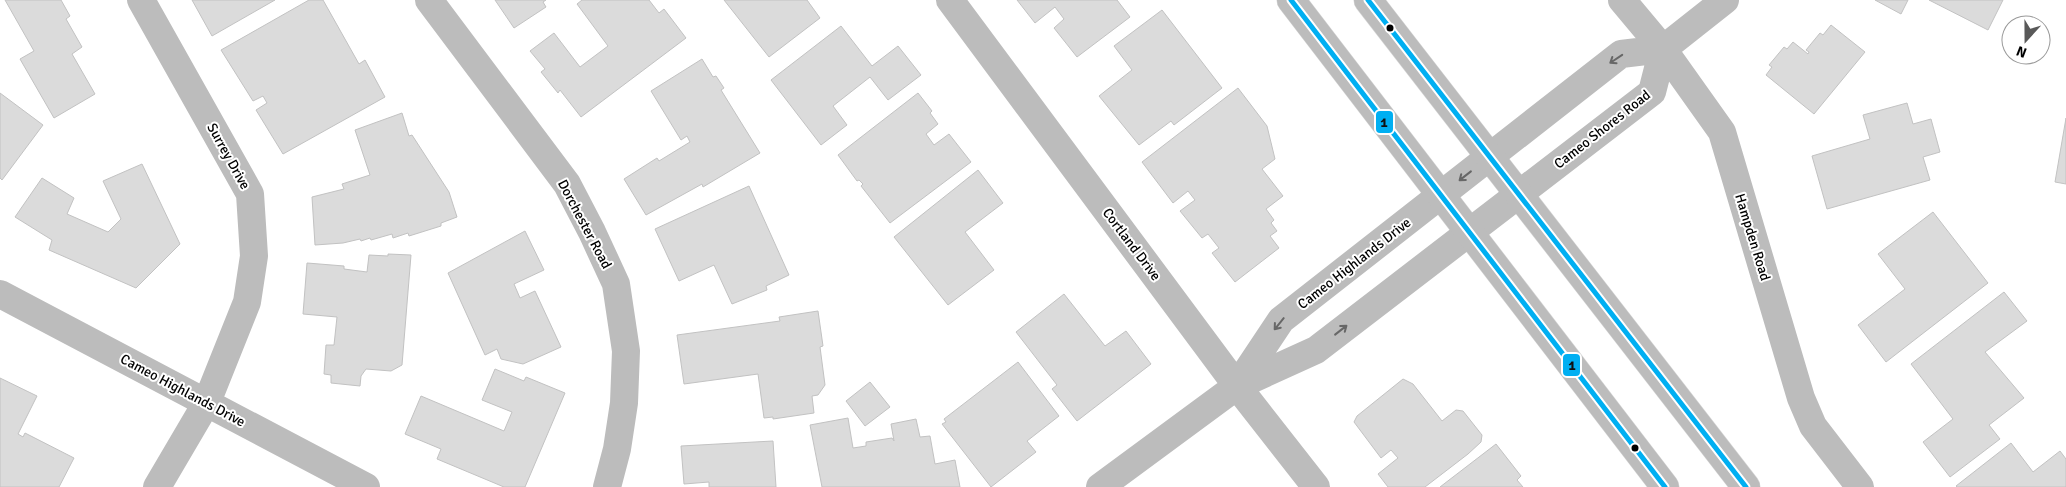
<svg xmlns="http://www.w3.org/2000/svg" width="2066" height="487" font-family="Signika,sans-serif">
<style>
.building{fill:#dbdbdb;stroke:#c2c2c2}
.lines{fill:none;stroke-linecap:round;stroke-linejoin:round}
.trunk-casing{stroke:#dbdbdb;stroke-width:29}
.minor{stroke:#bcbcbc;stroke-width:28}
.trunk{stroke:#bcbcbc;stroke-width:28}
.bus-1-casing{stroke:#fff;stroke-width:9}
.bus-1{stroke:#00aff2;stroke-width:5}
.oneway{stroke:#676767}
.bus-dot{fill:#000;stroke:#fff;stroke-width:2}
.labels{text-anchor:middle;stroke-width:4;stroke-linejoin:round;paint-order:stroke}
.street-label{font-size:14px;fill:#000;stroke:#fff}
.line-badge{stroke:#fff;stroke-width:2}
.pale-badge-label{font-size:14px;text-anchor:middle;font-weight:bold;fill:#111}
</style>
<rect width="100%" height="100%" fill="#fff"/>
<path class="building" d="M5 0H61L70 16 66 19 82 47 72 54 95 94 54 118 20 59 34 51Z
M192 0H275L212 36Z
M309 0H323L359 64 365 60 385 97 283 154 256 110 267 103 263 96 253 101 221 50Z
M495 0H546L543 2 546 7 514 28Z
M582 0H649L659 13 664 9 686 38 581 117 560 90 558 93 541 72 545 69 530 51 554 33 580 67 608 46 577 4Z
M724 0H807L820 18 769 57Z
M1017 0H1117L1130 17 1077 57 1054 28 1064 19 1055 7 1035 23Z
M1875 0H1908L1901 14Z
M1929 0H2003L1988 30Z
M1162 10 1222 88 1174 125 1171 121 1139 145 1099 96 1132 70 1114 46Z
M1831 25 1865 52 1814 114 1766 75 1772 67 1769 65 1784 47 1787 49 1793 42 1808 54 1809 52 1806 50 1820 33 1823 35Z
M841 26 872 66 898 46 921 75 888 100 870 77 833 106 847 125 821 145 771 80Z
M702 59 713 77 716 76 724 88 721 90 760 153 703 187 702 184 646 215 624 179 657 158 659 161 690 142 687 136 681 140 651 91Z
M1238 88 1267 126 1275 159 1262 169 1283 196 1266 209 1274 220 1271 223 1277 231 1270 236 1279 248 1235 282 1212 253 1219 248 1208 234 1202 238 1180 211 1195 200 1188 191 1173 203 1142 162Z
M0 93 43 125 2 180 0 178Z
M918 93 932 111 930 113 938 124 926 134 934 145 949 134 971 162 890 223 861 186 863 184 859 180 857 181 838 155Z
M1907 103 1913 124 1931 119 1940 152 1923 157 1930 180 1827 209 1812 156 1870 139 1863 115Z
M402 113 409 136 412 135 449 192 457 217 441 223V226L409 236 408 233 393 238 392 234 371 240 370 238 361 241 360 239 343 243 315 245 312 197 344 189 342 184 370 175 355 130Z
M2066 118V184L2055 182Z
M142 164 180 244 136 288 49 250 52 240 15 217 42 178 74 198 67 214 108 232 121 219 103 181Z
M978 170 1003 203 965 232 994 270 948 305 894 237Z
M749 186 789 275 766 286 767 290 732 304 714 265 679 281 655 229Z
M1933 212 1988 283 1886 362 1858 325 1905 289 1878 254Z
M525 231 544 270 514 284 520 298 535 291 561 347 523 364 501 359 497 349 485 355 448 273Z
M388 254 411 255 402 365 391 371 366 369 361 376 360 386 331 383V375L324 374 326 345H334L337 317 303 314 307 263 344 266V269L367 272 369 255 388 256Z
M2004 292 2027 321 1985 352 2024 398 1989 425 2000 439 1950 477 1923 442 1953 419 1911 364Z
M1064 294 1105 346 1126 331 1151 364 1077 421 1052 389 1057 385 1016 332Z
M818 311 823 346 820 347 825 385 818 395 812 396 814 413 773 419V417L764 418 758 374 684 384 677 335 780 321 779 317Z
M1018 362 1059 416 1027 441 1036 452 991 487 942 424 946 422 944 419Z
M495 369 524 381 526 377 565 393 525 487H504L437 459 441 449 405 434 421 396 504 431 512 412 482 400Z
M0 378 37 396 18 434 23 437 25 433 74 458 59 487H0Z
M1403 379 1413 384 1442 421 1456 410 1463 411 1482 435 1481 442 1468 454 1425 487H1388L1378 474 1398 458 1391 450 1381 458 1354 422 1357 416Z
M870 382 890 407 865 426 846 401Z
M848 418 853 448 866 446V442L892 438 894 441 891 424 916 419 920 437 930 436 935 464 955 460 960 487H822L810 425Z
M773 441 776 487H709V482L684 484 681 446Z
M2011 443 2033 472 2060 451 2066 459V487H1957L1956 486Z
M1496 444 1521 476 1517 480 1523 487H1440Z"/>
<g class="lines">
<g class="trunk-casing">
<path id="trunk" d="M1291 0 1665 487
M1368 0 1746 487"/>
</g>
<path class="minor" d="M141 0 250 194 254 256 247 302 207 402 157 487
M429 0 567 184 592 232 616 284 626 351 624 403 617 449 607 487
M950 0 1237 386 1316 487
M1622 0 1663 49 1722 132 1801 398 1813 426 1860 487
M0 294 366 487
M1237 386 1281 320 1621 54 1663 49 1725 0
M1100 487 1237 386 1316 350 1652 92 1663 49"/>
<use href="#trunk" class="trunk"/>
<g class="bus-1-casing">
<path id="bus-1" d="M1291 0 1665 487
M1368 0 1746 487"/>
</g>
<use href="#bus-1" class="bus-1"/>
</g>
<defs><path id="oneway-shaft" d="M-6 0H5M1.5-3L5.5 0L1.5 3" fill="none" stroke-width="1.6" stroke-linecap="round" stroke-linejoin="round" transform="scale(1.25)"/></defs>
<g class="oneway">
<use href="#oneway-shaft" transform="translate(1616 59) rotate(146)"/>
<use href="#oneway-shaft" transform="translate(1465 176) rotate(142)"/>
<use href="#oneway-shaft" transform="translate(1279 324) rotate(129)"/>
<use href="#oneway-shaft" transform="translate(1341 330) rotate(-38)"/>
</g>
<g class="bus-dot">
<circle cx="1390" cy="28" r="4.5"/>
<circle cx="1635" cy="448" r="4.5"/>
</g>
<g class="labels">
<g class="street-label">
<text transform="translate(1602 129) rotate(-38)" y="5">Cameo Shores Road</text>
<text transform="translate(229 156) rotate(61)" y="5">Surrey Drive</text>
<text transform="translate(585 224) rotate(62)" y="5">Dorchester Road</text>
<text transform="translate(1753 237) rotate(73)" y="5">Hampden Road</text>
<text transform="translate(1132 244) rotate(53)" y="5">Cortland Drive</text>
<text transform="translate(1354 263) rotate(-38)" y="5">Cameo Highlands Drive</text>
<text transform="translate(183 390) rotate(28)" y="5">Cameo Highlands Drive</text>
</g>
</g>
<g class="line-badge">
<rect x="1375" y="110" width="19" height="24" rx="5" fill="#00aff2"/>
<rect x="1562" y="353" width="19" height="24" rx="5" fill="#00aff2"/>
</g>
<g class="pale-badge-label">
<text x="1384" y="127">1</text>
<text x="1572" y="370">1</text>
</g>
<g transform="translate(2026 40) rotate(201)"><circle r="24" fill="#ffffff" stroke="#999999"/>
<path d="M0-4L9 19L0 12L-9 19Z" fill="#595959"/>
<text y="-8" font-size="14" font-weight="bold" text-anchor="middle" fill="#000000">N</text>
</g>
</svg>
